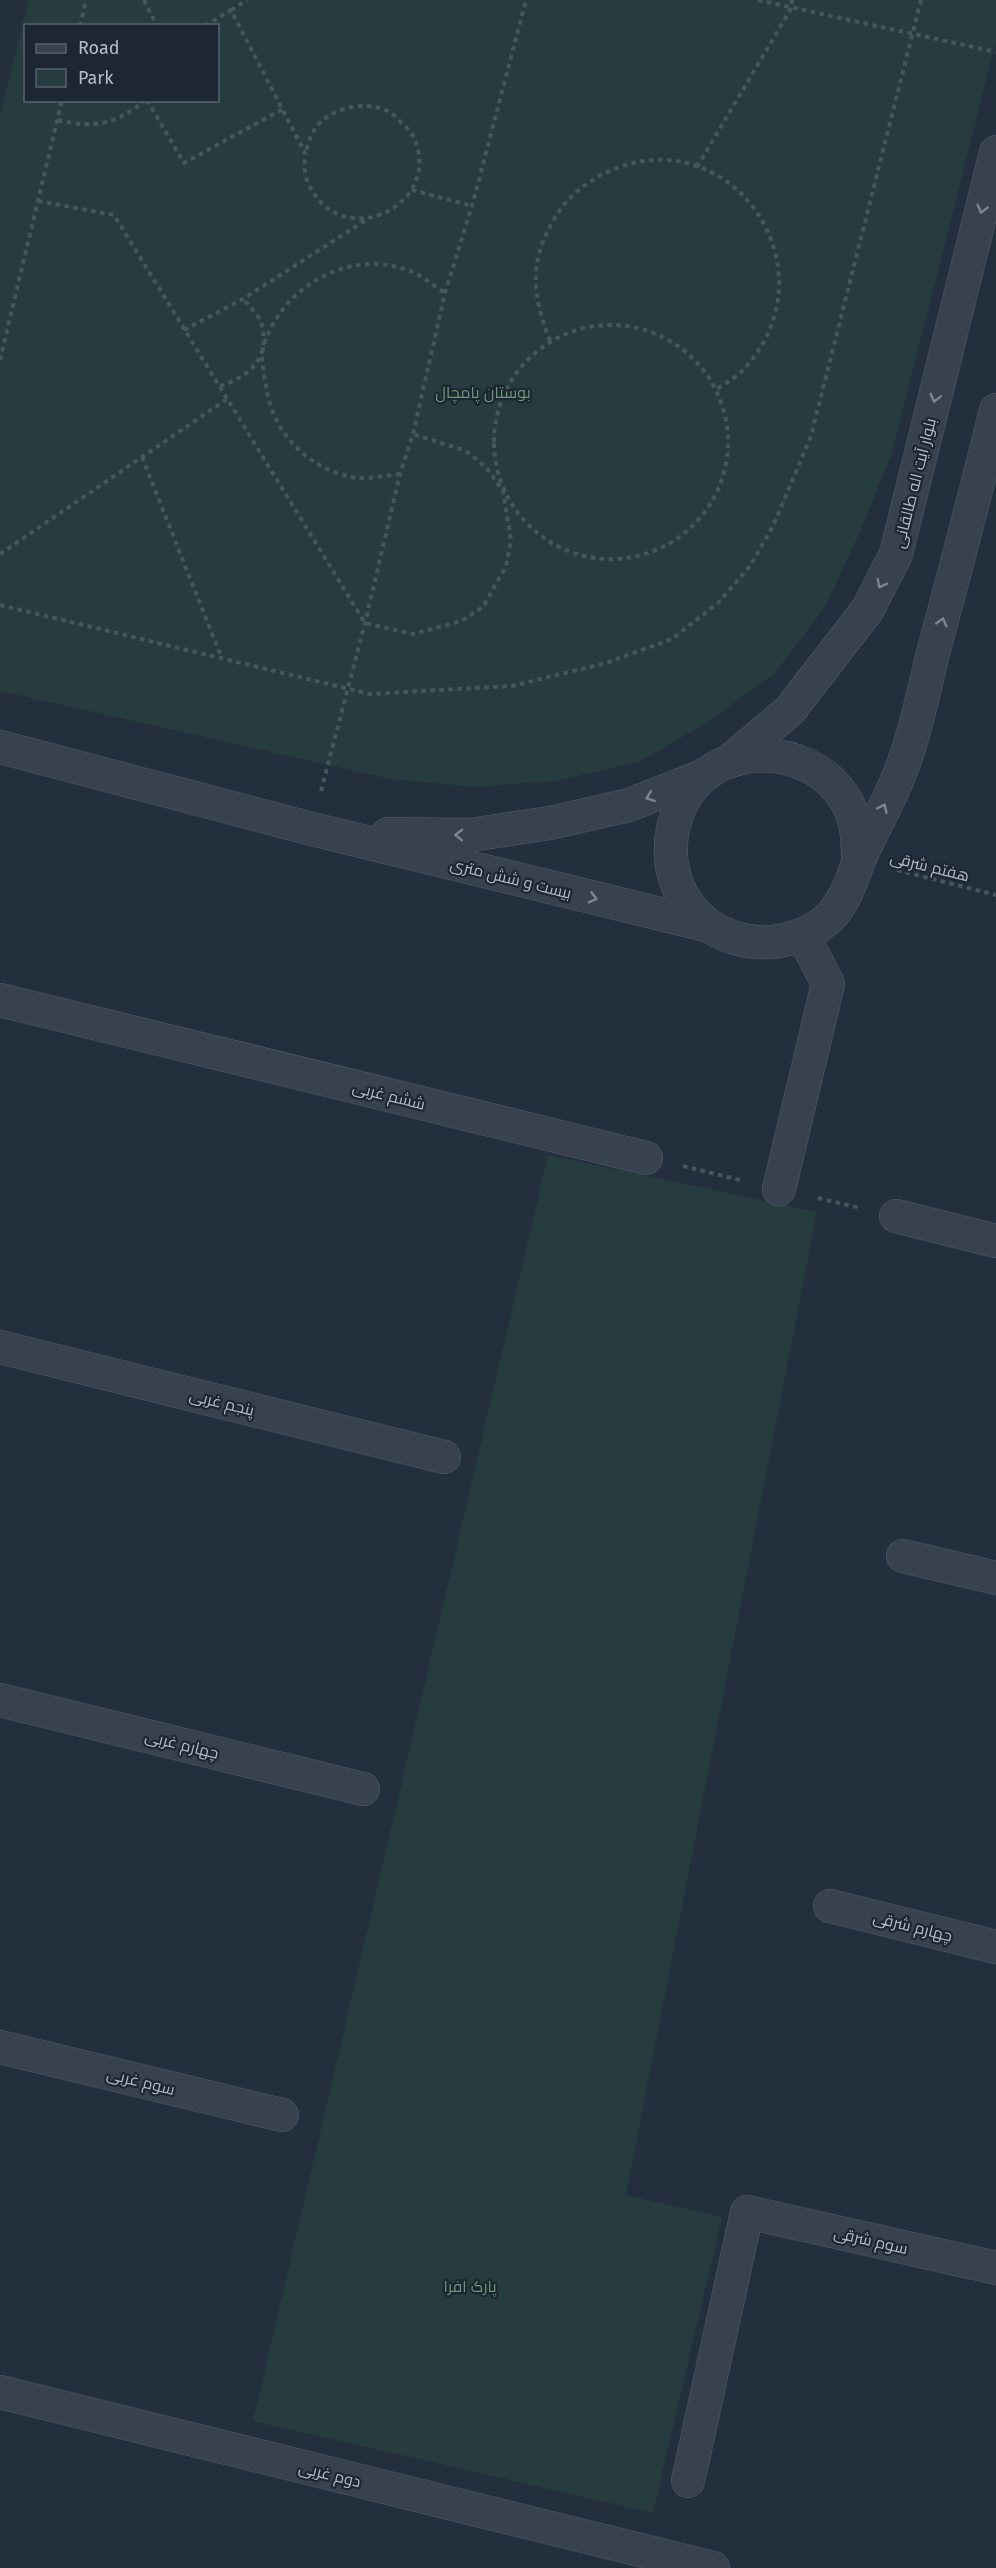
<svg xmlns="http://www.w3.org/2000/svg" width="996" height="2568" font-family="'Fira Sans',Cairo,sans-serif">
<style>
.green{fill:#263c3f;fill-rule:evenodd}
.lines{fill:none;stroke-linecap:round;stroke-linejoin:round}
.minor-casing{stroke:#565f6c;stroke-width:34}
.path{stroke:#44595c;stroke-width:4;stroke-dasharray:4.5 4.5;stroke-linecap:butt}
.minor{stroke:#38414e;stroke-width:33}
.oneway{stroke:#7c8592}
.labels{text-anchor:middle;stroke-width:4.5;stroke-linejoin:round;paint-order:stroke}
.park-label{font-size:16px;fill:#6b9a76;stroke:#1d2633}
.street-label{font-size:16px;fill:#b4bcc9;stroke:#1d2633}
</style>
<rect width="100%" height="100%" fill="#242f3e"/>
<path class="green" d="M29 0H996V42L891 456 858 536 825 607 775 673 711 720 641 761 557 781 472 787 391 779 0 691V116ZM26 26H218V100H26Z
M548 1155 817 1212 626 2195 722 2217 653 2513 253 2421Z"/>
<g class="lines">
<g class="minor-casing">
<path id="minor" d="M0 747 312 829 710 926
M731 760 790 710 868 609 896 554 996 152
M388 834 470 835 550 823 629 805 703 776
M858 861C858 839 857 818 845 799 809 740 711 740 681 805 646 881 706 959 789 939 804 935 820 927 831 916 849 896 853 873 864 849 877 821 894 792 904 762 917 727 924 689 933 653 955 572 976 491 996 410
M0 1000 646 1158
M779 1189 828 984 803 935
M896 1216 996 1241
M0 1347 444 1457
M903 1556 996 1578
M0 1700 363 1789
M830 1906 996 1947
M0 2047 282 2115
M0 2392 713 2568
M688 2481 747 2212 996 2268"/>
</g>
<path class="path" d="M144 0 157 26
M758 0 996 52
M231 10 247 0
M80 26 86 0
M205 26 231 10 305 153C305 161 304 172 307 180 337 257 447 206 413 136 410 130 402 124 398 119 378 97 333 105 316 127 311 134 308 145 305 153
M147 100 184 163 283 109
M58 120C92 129 119 124 145 100
M697 167 792 7V0
M412 190 472 206
M38 201 114 215 365 623 413 634 461 621 483 607 506 566 511 540 503 491 486 467 466 451 413 434
M494 442a117 117 0 1 1 234 0a117 117 0 1 1-234 0Z
M184 330 243 299 366 220
M550 341C532 293 528 262 556 216 568 196 587 182 607 172 729 116 835 266 746 367 739 376 727 382 717 389
M0 360 62 100
M220 386C251 376 271 357 261 322 258 314 248 305 243 299
M142 457 222 659
M400 474C387 475 372 479 359 478 310 472 272 433 266 386 264 373 260 357 264 345 283 285 351 248 410 271 422 275 434 286 445 293
M0 554 227 399
M0 605 370 694 512 686 606 663 672 639 718 603 750 566 773 526 811 436 921 0
M321 791 365 623 400 474 413 434 445 293 472 206 526 0
M897 870 996 895
M683 1166 740 1180
M818 1198 860 1208"/>
<use href="#minor" class="minor"/>
</g>
<defs><path id="oneway-chevron" d="M-2-3.5L2.5 0L-2 3.5" fill="none" stroke-width="1.6" stroke-linecap="round" stroke-linejoin="round" transform="scale(1.5)"/></defs>
<g class="oneway">
<use href="#oneway-chevron" transform="translate(982 209) rotate(104)"/>
<use href="#oneway-chevron" transform="translate(935 398) rotate(104)"/>
<use href="#oneway-chevron" transform="translate(881 584) rotate(117)"/>
<use href="#oneway-chevron" transform="translate(942 622) rotate(-75)"/>
<use href="#oneway-chevron" transform="translate(650 797) rotate(159)"/>
<use href="#oneway-chevron" transform="translate(883 808) rotate(-65)"/>
<use href="#oneway-chevron" transform="translate(459 835) rotate(-179)"/>
<use href="#oneway-chevron" transform="translate(593 898) rotate(14)"/>
</g>
<g class="labels">
<g class="park-label">
<text x="483" y="398">بوستان پامچال</text>
<text x="470" y="2292">پارک افرا</text>
</g>
<g class="street-label">
<text transform="translate(914 483) rotate(-76)" y="6">بلوار آیت اله طالقانی</text>
<text transform="translate(930 866) rotate(14)" y="6">هفتم شرقی</text>
<text transform="translate(511 878) rotate(14)" y="6">بیست و شش متری</text>
<text transform="translate(389 1095) rotate(14)" y="6">ششم غربی</text>
<text transform="translate(222 1402) rotate(14)" y="6">پنجم غربی</text>
<text transform="translate(182 1744) rotate(14)" y="6">چهارم غربی</text>
<text transform="translate(913 1926) rotate(14)" y="6">چهارم شرقی</text>
<text transform="translate(141 2081) rotate(14)" y="6">سوم غربی</text>
<text transform="translate(871 2240) rotate(13)" y="6">سوم شرقی</text>
<text transform="translate(330 2474) rotate(14)" y="6">دوم غربی</text>
</g>
</g>
<rect x="24" y="24" width="195" height="78" fill="#1d2633" stroke="#59626f" stroke-width="1.5"/>
<rect x="36" y="44" width="30" height="9" fill="#38414e" stroke="#59626f" stroke-width="1.5"/>
<text x="78" y="54" font-size="18" fill="#b4bcc9">Road</text>
<rect x="36" y="69" width="30" height="18" fill="#263c3f" stroke="#59626f" stroke-width="1.5"/>
<text x="78" y="84" font-size="18" fill="#b4bcc9">Park</text>
</svg>
